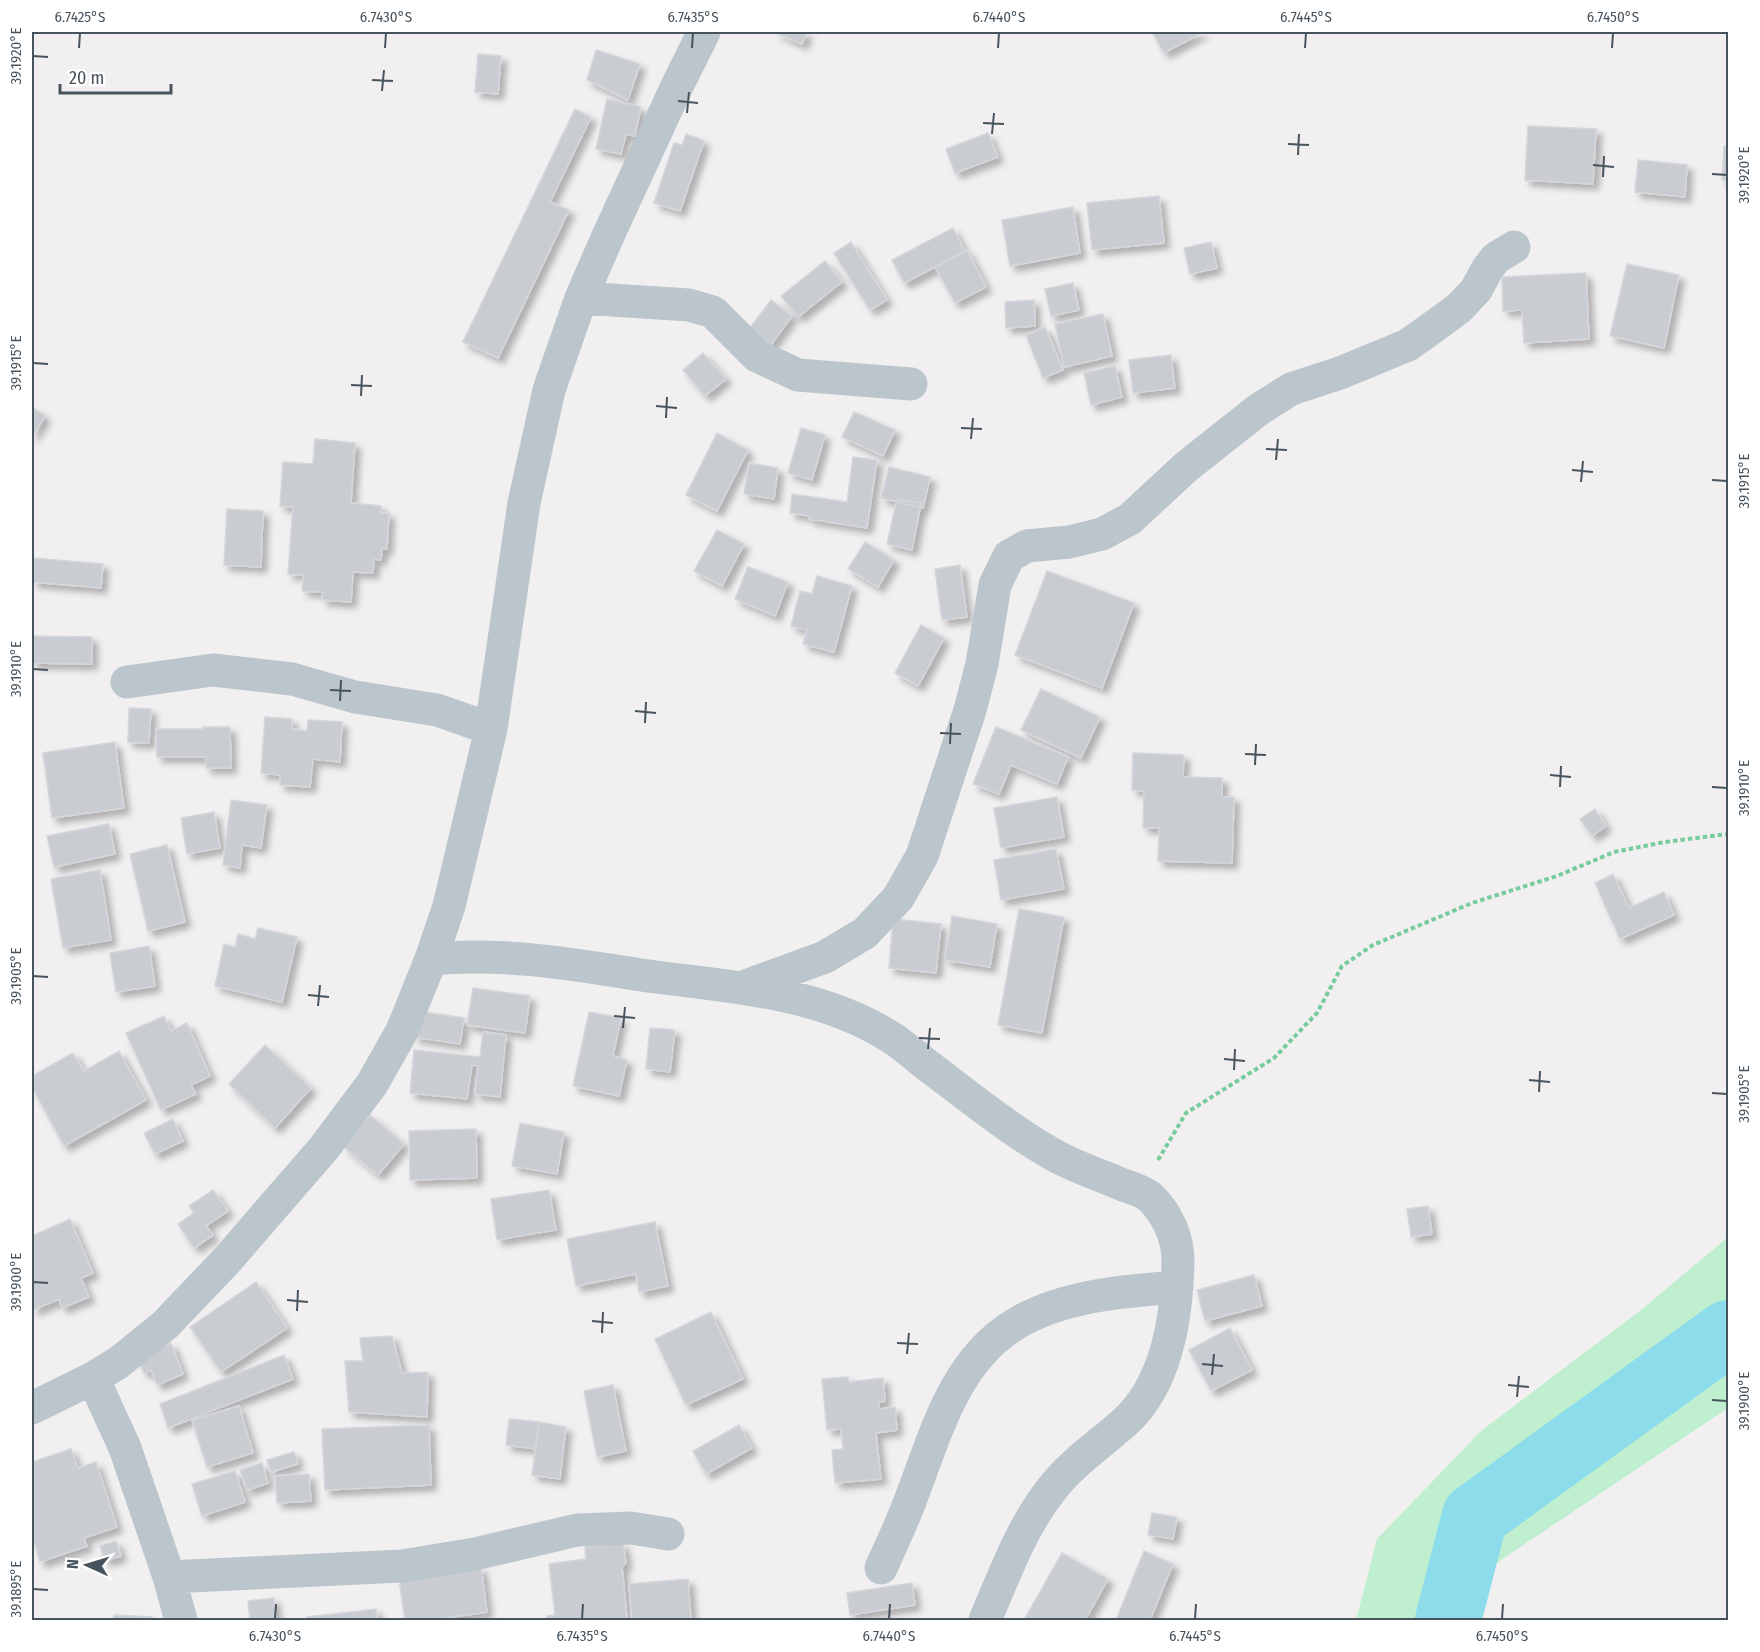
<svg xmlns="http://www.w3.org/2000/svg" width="1760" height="1652" font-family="'Fira Sans Condensed',sans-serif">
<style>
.green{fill:#bfefcf}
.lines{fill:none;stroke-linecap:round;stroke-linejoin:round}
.river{stroke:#8cdceb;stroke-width:66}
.building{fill:#c9cdd2;stroke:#d4d6db;stroke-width:1.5;filter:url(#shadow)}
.path{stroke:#77cc9e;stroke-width:4;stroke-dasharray:4.5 3;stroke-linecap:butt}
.street{stroke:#bbc5cc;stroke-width:33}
.ticks{fill:none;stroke:#48545d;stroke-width:2}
.neatline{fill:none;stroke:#48545d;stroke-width:2}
.ticks-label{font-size:15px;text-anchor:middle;fill:#48545d}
</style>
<defs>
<filter id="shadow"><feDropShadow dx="5.5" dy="5.5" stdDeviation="3" flood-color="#0004"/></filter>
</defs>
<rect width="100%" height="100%" fill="#f2eff0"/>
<path class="green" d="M1728 1237V1408L1492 1566 1476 1620H1356L1377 1539 1481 1431 1641 1310Z"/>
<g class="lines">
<path class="river" d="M1448 1620 1475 1516 1728 1333"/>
</g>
<path class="building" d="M774 32H807L802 44Z
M1152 32H1203L1164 53Z
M596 50 640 64 628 100 587 80Z
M478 54 501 56 498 94 475 92Z
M607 99 641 107 635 136 626 134 621 154 596 149Z
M575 109 591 117 550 202 569 210 498 358 463 342Z
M1528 126 1596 129 1593 184 1525 180Z
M988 133 998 157 955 173 946 149Z
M686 134 704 141 680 211 654 203 674 143 682 145Z
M1724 146H1728V181L1722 180Z
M1638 160 1687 165 1685 197 1635 192Z
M1159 196 1164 243 1092 250 1087 203Z
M1073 207 1080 253 1010 266 1002 220Z
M953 228 965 252 904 283 892 260Z
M851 242 887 300 870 310 834 253Z
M1211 242 1217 268 1190 274 1184 248Z
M967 250 986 287 955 303 935 267Z
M825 261 842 282 798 317 781 296Z
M1627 264 1679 275 1664 348 1610 336Z
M1586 273 1589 339 1524 343 1522 310 1503 311 1502 277Z
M1073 283 1079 310 1051 316 1045 289Z
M771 300 792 316 768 349 746 333Z
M1034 300 1035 326 1006 328 1005 302Z
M1103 314 1112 356 1064 367 1055 324Z
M1045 327 1063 370 1043 378 1026 335Z
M703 353 726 379 705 396 683 370Z
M1171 355 1175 388 1133 393 1129 360Z
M1115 366 1122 397 1091 405 1084 373Z
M32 407 45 416 32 437Z
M854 412 895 430 883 456 842 437Z
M801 428 825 435 812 480 788 473Z
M717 433 748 450 717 511 686 495Z
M315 439 355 443 351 503 381 506V513H389L387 549H382L381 560 374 559 373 573 353 572 351 602 322 600 323 592 302 591 303 575 288 574 293 507 280 506 283 462 313 464Z
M853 457 877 460 867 528 809 519 810 516 790 513 792 494 847 502Z
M749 463 778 468 774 499 744 494Z
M889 467 930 477 923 508 881 498Z
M897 499 921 503 912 550 887 544Z
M227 509 263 511 261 567 224 565Z
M717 530 744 544 722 586 694 571Z
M865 542 894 560 878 587 848 569Z
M32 558 103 564 101 588 32 582Z
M960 565 967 617 942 620 935 569Z
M748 567 788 582 775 616 735 599Z
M1047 571 1134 603 1102 688 1015 655Z
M817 576 852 586 834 652 803 644 807 630 791 626 800 591 812 594Z
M921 625 944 638 918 686 895 673Z
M32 636 92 637V664L32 663Z
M1041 689 1100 717 1081 758 1021 730Z
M129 708 151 709 149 743 128 742Z
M265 717 292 719V729L307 731 308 720 342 722 340 762 313 759 310 787 280 785V775L261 773Z
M203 727H230L231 768H206V757H157L156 729H203Z
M996 727 1068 757 1057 784 1011 765 999 794 973 784Z
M115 742 124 808 52 818 43 753Z
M1133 753 1184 755 1183 777 1222 778V797H1234L1232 863 1158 861 1159 828H1143L1144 791 1132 790Z
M1057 797 1064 837 1001 848 994 808Z
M231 800 267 805 261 848 242 845 240 868 223 865Z
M1595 809 1606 826 1592 836 1580 819Z
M214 812 220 848 187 854 181 818Z
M109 824 115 854 54 867 47 836Z
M167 845 185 922 148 931 130 854Z
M1056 849 1064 889 1001 900 994 860Z
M100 870 111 940 63 948 51 879Z
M1613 874 1629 908 1664 892 1674 915 1620 939 1595 883Z
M1019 909 1064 917 1042 1033 998 1025Z
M952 916 997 924 990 967 945 960Z
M893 919 941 924 936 973 889 968Z
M258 928 297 937 282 1002 215 986 224 944 235 947 238 934 255 939Z
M149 946 155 986 116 992 110 953Z
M473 988 530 996 525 1033 467 1025Z
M417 1011 464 1018 460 1044 414 1037Z
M589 1012 621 1018 613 1056 627 1060 619 1096 573 1086Z
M164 1016 171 1031 187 1023 210 1076 191 1085 196 1094 161 1110 126 1033Z
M650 1028 675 1030 670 1072 646 1069Z
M483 1032 506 1035 500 1097 475 1094 478 1066 472 1065 467 1099 410 1093 414 1050 480 1057Z
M265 1045 311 1088 275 1128 229 1084Z
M119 1051 146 1100 64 1146 32 1087V1076L73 1053 84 1071Z
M370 1115 404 1144 378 1175 343 1146Z
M173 1119 183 1141 155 1154 144 1133Z
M520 1123 564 1132 557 1174 512 1166Z
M476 1129 477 1178 410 1180 409 1131Z
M213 1190 228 1211 206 1226 213 1235 194 1248 178 1224 194 1213 189 1206Z
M549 1190 556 1230 497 1240 491 1199Z
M1428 1206 1432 1234 1411 1237 1407 1209Z
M70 1219 93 1273 81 1278 89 1297 62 1308 59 1299 33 1310 32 1236Z
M655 1222 668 1286 639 1292 636 1274 576 1286 567 1239Z
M1254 1275 1262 1306 1205 1321 1197 1290Z
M256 1282 287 1328 221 1372 190 1327Z
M711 1312 743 1379 686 1405 655 1339Z
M1230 1328 1252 1370 1211 1391 1189 1350Z
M392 1336 402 1373 428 1372 427 1417 349 1412 345 1361H363L360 1338Z
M171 1343 183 1374 157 1385 151 1370 144 1373 137 1356Z
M284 1355 293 1379 168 1428 160 1404Z
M848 1377 849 1382 883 1378 885 1401 879 1402V1409L895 1407 897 1430 876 1433 881 1479 835 1483 832 1450 843 1449 841 1429 827 1430 822 1379Z
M613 1385 626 1451 597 1457 584 1391Z
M239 1406 253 1453 207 1467 192 1420Z
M509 1419 539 1422 536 1449 506 1445Z
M539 1422 566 1427 560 1479 532 1475Z
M429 1425 431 1485 325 1490 322 1429Z
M739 1425 752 1448 706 1474 693 1451Z
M71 1449 78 1468 96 1462 117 1527 84 1538 87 1546 40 1562 32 1535V1462Z
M294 1452 298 1464 271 1472 267 1460Z
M262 1463 268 1483 247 1490 240 1470Z
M235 1471 245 1502 202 1516 192 1484Z
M309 1474 311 1501 277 1503 275 1476Z
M1152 1513 1177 1517 1173 1539 1148 1535Z
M116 1541 121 1556 105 1561 100 1546Z
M623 1543 626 1563 622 1567 627 1619 547 1620V1616L555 1615 549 1564 586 1559 585 1547Z
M1144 1551 1173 1564 1150 1620H1116Z
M1062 1553 1108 1579 1085 1620H1024Z
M481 1567 487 1612 431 1620H405L399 1579Z
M688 1579 691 1620H632L629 1584Z
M912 1583 915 1605 850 1615 847 1593Z
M274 1598 276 1620H250L248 1601Z
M376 1609 377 1620H307V1617Z
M114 1615 152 1617 151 1620H113Z"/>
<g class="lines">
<path class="path" d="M1158 1160 1186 1113 1274 1058 1317 1013 1342 966 1373 945 1472 903 1557 876 1614 852 1665 842 1728 834"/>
<path class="street" d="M581 298 689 305 713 312 757 356 798 375 911 384
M127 682 213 670 292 679 355 697 437 710 491 729
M431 959C502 952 571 964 641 975 726 987 818 990 892 1038 903 1045 913 1054 923 1062 963 1092 1003 1125 1047 1151 1071 1166 1098 1174 1123 1185 1132 1188 1145 1192 1151 1198 1168 1215 1178 1238 1178 1261 1177 1315 1168 1382 1126 1421 1101 1444 1072 1462 1051 1490 1021 1528 1004 1576 985 1620
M743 987 825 957 865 933 898 898 922 856 970 710 982 664 995 585 1009 556 1027 546 1069 542 1102 534 1130 519 1186 467 1258 410 1291 389 1340 373 1408 345 1436 325 1459 308 1476 290 1488 268 1496 258 1514 247
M93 1378 125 1448 169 1577 181 1620
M32 1408 93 1378 118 1363 165 1325 227 1260 324 1148 372 1084 402 1031 431 959 449 906 491 729 524 503 549 390 581 298 608 236 678 84 704 32
M881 1568C892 1543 904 1519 913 1493 936 1433 955 1361 1014 1325 1060 1296 1124 1291 1177 1287
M169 1577 402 1566 475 1554 577 1530 631 1528 668 1534"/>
</g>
<path class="ticks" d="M79 48 80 33M385 48 386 33M692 48 693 33M998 48 999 33M1305 48 1306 33M1612 48 1613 33M33 56 48 57M372 80 393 81M382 91 384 70M678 101 698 103M687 113 689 92M983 123 1004 124M992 134 994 113M1288 144 1309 145M1298 155 1299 134M1593 165 1614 167M1712 174 1727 175M1603 177 1604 156M33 363 48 364M351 385 372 386M361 396 362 375M656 406 677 408M666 418 667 397M961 428 982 429M971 439 973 418M1266 449 1287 450M1276 460 1278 439M1572 470 1593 472M1712 480 1727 481M1581 482 1583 461M33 669 48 670M330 690 351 691M340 701 341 680M635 711 656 713M645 723 646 702M940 733 961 734M950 744 951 723M1245 754 1266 755M1255 765 1256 744M1550 775 1571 777M1560 787 1561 766M1712 787 1727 788M33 976 48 977M308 995 329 997M318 1006 320 985M614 1016 635 1018M623 1028 625 1007M919 1038 940 1039M928 1049 930 1028M1224 1059 1245 1061M1234 1070 1235 1049M1529 1080 1550 1082M1539 1092 1540 1071M1712 1093 1727 1094M33 1282 48 1283M287 1300 308 1302M297 1311 298 1290M592 1321 613 1323M602 1333 603 1312M897 1343 918 1344M907 1354 909 1333M1202 1364 1223 1366M1212 1375 1214 1354M1508 1385 1529 1387M1517 1397 1519 1376M1712 1400 1727 1401M33 1589 48 1590M275 1619 276 1604M582 1619 583 1604M889 1619 890 1604M1195 1619 1196 1604M1502 1619 1503 1604"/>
<rect width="1760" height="1652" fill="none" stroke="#ffffff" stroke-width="66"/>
<g transform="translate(87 1565) rotate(274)" stroke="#ffffff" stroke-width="4.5" paint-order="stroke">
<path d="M0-4.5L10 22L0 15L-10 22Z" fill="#48545d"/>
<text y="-9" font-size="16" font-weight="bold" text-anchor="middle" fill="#48545d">N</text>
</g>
<path d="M60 84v9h111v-9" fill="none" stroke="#48545d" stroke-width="3"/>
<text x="69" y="84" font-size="18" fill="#48545d" stroke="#ffffff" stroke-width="4.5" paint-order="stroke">20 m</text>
<rect x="33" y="33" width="1694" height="1586" class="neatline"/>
<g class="ticks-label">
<text x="80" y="22">6.7425°S</text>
<text x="386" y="22">6.7430°S</text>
<text x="693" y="22">6.7435°S</text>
<text x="999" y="22">6.7440°S</text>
<text x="1306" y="22">6.7445°S</text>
<text x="1613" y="22">6.7450°S</text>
<text transform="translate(16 56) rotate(-90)" y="5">39.1920°E</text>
<text transform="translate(1744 175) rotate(-90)" y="5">39.1920°E</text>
<text transform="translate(16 363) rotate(-90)" y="5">39.1915°E</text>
<text transform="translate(1744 481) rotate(-90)" y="5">39.1915°E</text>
<text transform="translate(16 669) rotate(-90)" y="5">39.1910°E</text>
<text transform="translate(1744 788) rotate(-90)" y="5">39.1910°E</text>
<text transform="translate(16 976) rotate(-90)" y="5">39.1905°E</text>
<text transform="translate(1744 1094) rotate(-90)" y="5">39.1905°E</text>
<text transform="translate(16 1282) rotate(-90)" y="5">39.1900°E</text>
<text transform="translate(1744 1401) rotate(-90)" y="5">39.1900°E</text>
<text transform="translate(16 1589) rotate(-90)" y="5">39.1895°E</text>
<text x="275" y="1641">6.7430°S</text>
<text x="582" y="1641">6.7435°S</text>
<text x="889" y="1641">6.7440°S</text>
<text x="1195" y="1641">6.7445°S</text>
<text x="1502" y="1641">6.7450°S</text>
</g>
</svg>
